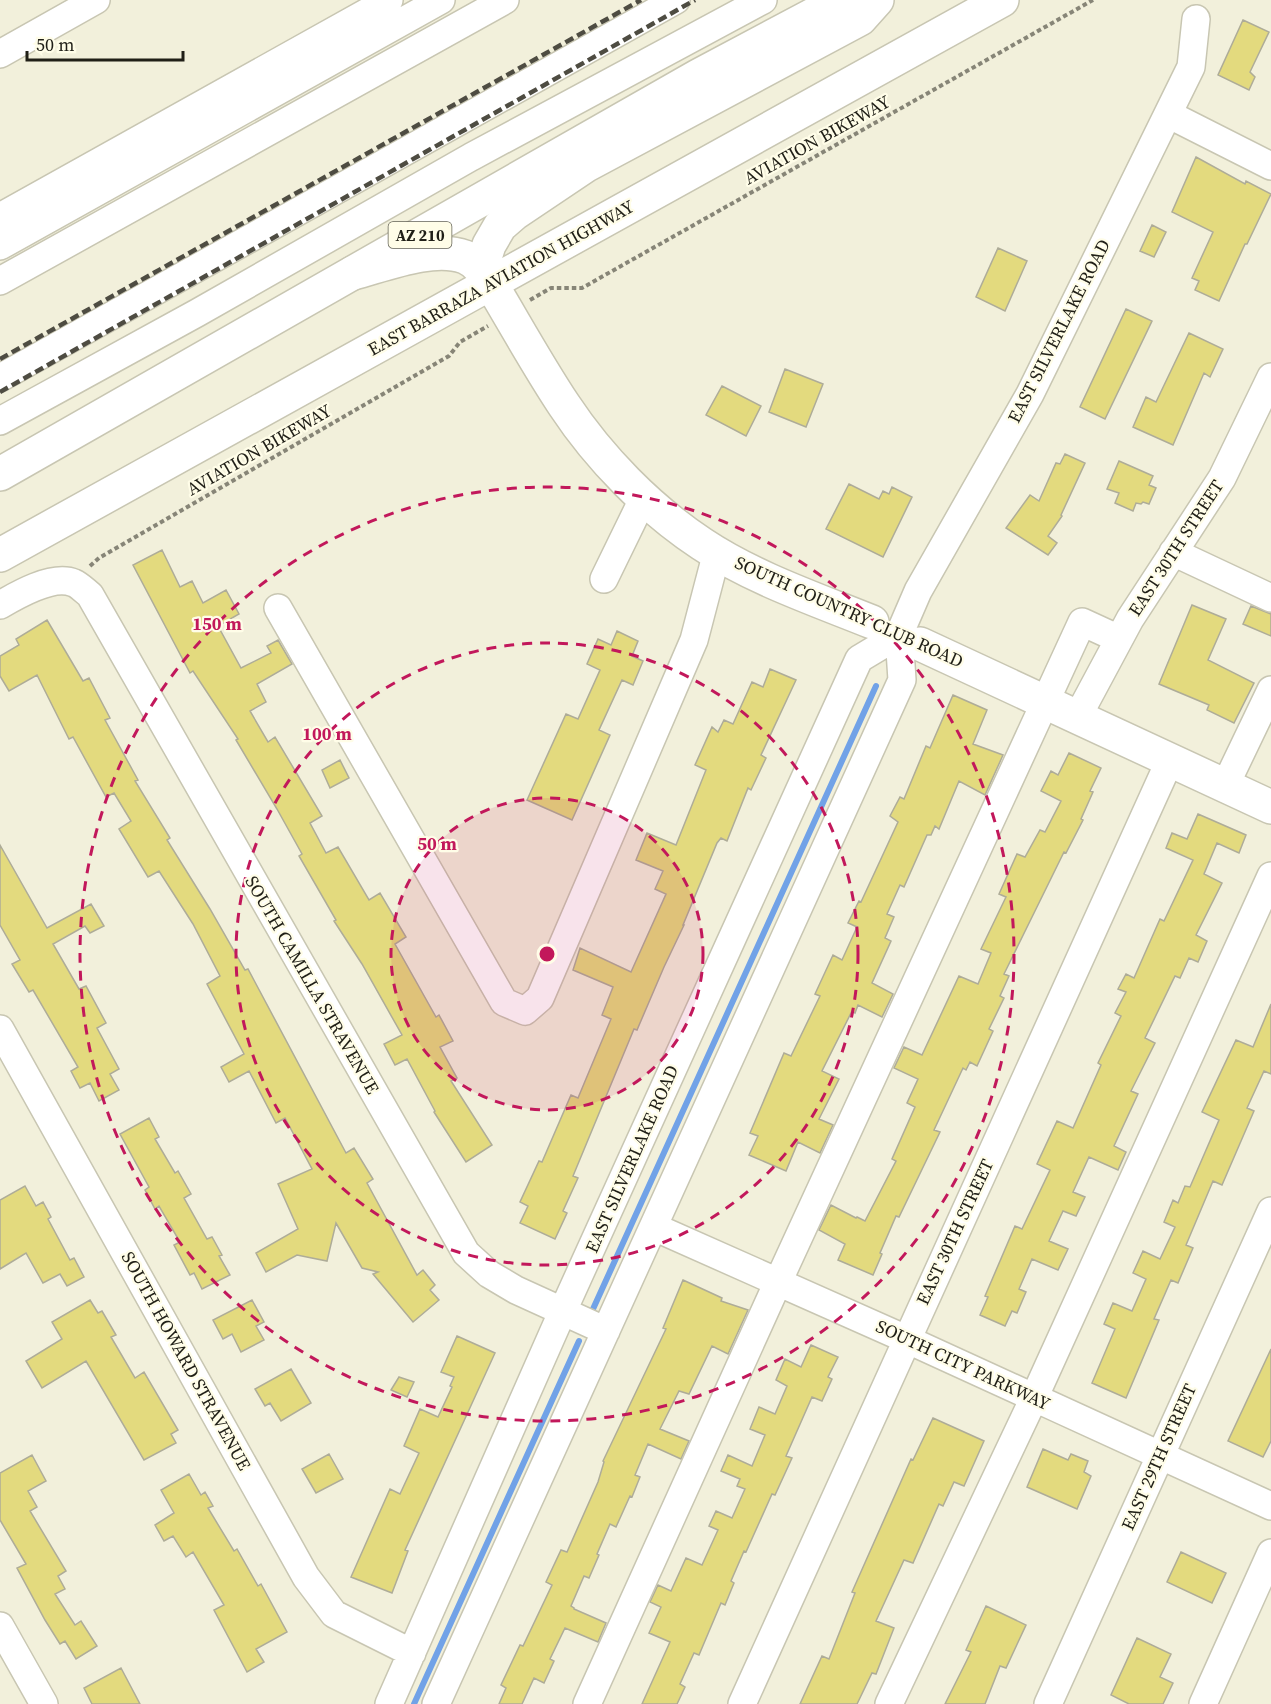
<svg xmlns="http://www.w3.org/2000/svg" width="1271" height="1704" font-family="'Source Serif 4',serif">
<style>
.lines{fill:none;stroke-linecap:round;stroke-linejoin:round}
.stream{stroke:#71a2e7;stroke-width:6}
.building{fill:#e3da7e;stroke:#aeac98;stroke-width:1.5}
.minor-casing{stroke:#c8c6b2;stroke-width:30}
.major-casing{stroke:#c8c6b2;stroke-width:36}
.highway-casing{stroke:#c8c6b2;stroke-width:36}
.path{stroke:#878577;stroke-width:4;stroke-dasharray:4.5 3;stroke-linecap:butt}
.minor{stroke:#fff;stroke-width:27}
.major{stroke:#fff;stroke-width:33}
.highway{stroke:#fff;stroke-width:33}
.rail{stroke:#4e4c42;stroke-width:4.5;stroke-dasharray:9 4.5;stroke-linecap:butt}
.ring{fill:none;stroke:#c2185b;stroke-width:3;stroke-dasharray:10 8}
.labels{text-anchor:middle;stroke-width:4.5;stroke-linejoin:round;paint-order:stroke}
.shield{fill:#fffde8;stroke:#636256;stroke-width:1.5}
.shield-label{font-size:16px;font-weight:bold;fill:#201f17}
.street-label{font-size:18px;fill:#201f17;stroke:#fffde8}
.centre{fill:#c2185b;stroke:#fffde8;stroke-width:3}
.ring-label{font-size:18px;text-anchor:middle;font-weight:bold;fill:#c2185b;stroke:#fffde8;stroke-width:4.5;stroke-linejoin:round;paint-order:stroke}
</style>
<rect width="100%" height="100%" fill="#f2f0db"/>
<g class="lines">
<path class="stream" d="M593 1309 876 686
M414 1704 579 1341"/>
</g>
<path class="building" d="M1243 20 1269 32 1250 72 1255 77 1249 90 1218 75Z
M1196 157 1245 184 1246 181 1271 194 1247 244H1245L1219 301 1195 290 1199 281 1192 278 1213 232 1172 212Z
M1152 225 1166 232 1154 257 1140 251Z
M998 248 1027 261 1005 311 976 297Z
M1126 309 1152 321 1105 419 1080 407Z
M1189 333 1223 349 1210 377 1204 373 1173 445 1133 427 1146 397 1156 402Z
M785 369 823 384 806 427 769 412Z
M722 386 761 406 746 436 706 415Z
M1065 454 1085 463 1061 515 1062 516 1048 536 1057 543 1048 555 1006 528 1030 495 1039 501 1056 463 1060 464Z
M1119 461 1153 476 1149 485 1156 488 1149 504 1143 502 1141 504 1136 503 1133 511 1115 503 1119 493 1107 489Z
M849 484 879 499 883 491 889 494 892 487 912 497 883 557 826 529Z
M162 550 180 587 192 581 203 603 226 590 239 614 218 626 241 668 271 653 267 646 278 640 292 664 257 684 266 702 250 711 268 742 275 737 322 816 310 823 326 853 338 847 369 900 380 893 406 937 395 944 436 1017 439 1015 453 1041 440 1047 457 1078 451 1081 492 1145 466 1162 434 1112 435 1111 407 1059 395 1065 384 1044 402 1035 362 964 334 921 336 920 299 856 302 854 277 809 236 740 238 739 193 671 190 673 133 565Z
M1192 605 1226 619 1208 660 1254 683 1234 723 1207 710 1209 705 1159 684Z
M1251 606 1271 614V636L1243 624Z
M47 620 83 681 89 678 110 718 105 720 138 780 135 781 170 838 167 840 210 909 245 970 248 969 346 1153 354 1148 373 1179 367 1183 417 1275 423 1270 435 1285 430 1290 439 1300 413 1322 373 1274 378 1272 362 1268 336 1223 327 1261 297 1255 266 1272 256 1253 298 1229 278 1184 312 1169 285 1118 276 1123 249 1071 229 1082 221 1067 244 1054 207 984 220 976 193 924 159 871 148 877 119 829 131 821 114 793 106 797 73 737 69 739 37 675 9 691 0 676V656L19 645 16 639Z
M617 631 638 641 632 656 643 661 633 685 622 680 599 730 610 735 572 820 527 800 566 714 578 719 600 670 587 664 598 639 611 645Z
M770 669 796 680 761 755 766 758 751 790 748 788 727 841 721 838 717 843 683 925H684L664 967 637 1030 634 1029 573 1176 578 1178 563 1211 567 1213 555 1239 520 1223 528 1206 520 1202 539 1161 542 1162 571 1095 578 1098 611 1019 602 1015 613 987 573 970 580 948 631 972 666 894 655 889 663 871 636 860 647 833 676 845 706 770 695 765 712 727 718 732 724 720 733 724 752 682 763 687Z
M953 695 987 710 973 744 1003 755 985 795 959 781 939 829 935 826 931 835H927L904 887 900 885 887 914 894 917 885 938 891 941 872 983 893 994 882 1017 858 1005 855 1013 852 1011 822 1071 839 1079 819 1119 833 1125 820 1153 798 1142 786 1171 749 1155 758 1136 750 1133 784 1053 791 1056 820 996 815 994 833 955 842 960 857 927 848 923 859 901 861 902 898 822 890 816 900 797 904 799 926 746 930 748Z
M1069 753 1101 768 1090 791 1093 792 1081 819 1083 820 1066 853 1064 852 1004 974 1009 976 1000 996 1004 998 989 1029 993 1031 977 1066 970 1062 966 1070 963 1068 934 1130 940 1132 899 1217 896 1216 880 1253 882 1254 873 1275 838 1260 845 1244 819 1230 831 1205 856 1218 857 1217 865 1221 896 1161 892 1159 915 1107 907 1103 918 1079 894 1068 904 1047 922 1055 959 976 978 984 991 953 981 949 1006 897 999 894 1017 854 1025 857 1040 830 1045 832 1061 801 1041 791 1051 771 1058 775Z
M340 760 349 778 330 788 322 770Z
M1198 814 1246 835 1239 853 1217 843 1204 874 1222 883 1196 935 1207 941 1198 962 1189 958 1180 978 1175 976 1145 1038 1155 1043 1131 1091 1138 1094 1114 1146 1126 1152 1118 1170 1089 1157 1073 1192 1085 1197 1076 1216 1063 1211 1049 1241 1068 1249 1058 1270 1032 1259 1019 1289 1026 1292 1017 1313 1012 1311 1005 1326 980 1315 988 1297 985 1296 1015 1226 1022 1229 1050 1170 1037 1164 1057 1121 1073 1128 1101 1065 1098 1063 1121 1016 1115 1013 1126 992 1118 989 1126 974 1134 978 1160 919 1164 921 1193 860 1166 848 1172 833 1187 839Z
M0 845 47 928 91 904 104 926 90 933 85 926 53 944 79 989 86 986 106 1023 97 1028 119 1069 110 1074 119 1090 99 1101 90 1083 80 1088 71 1071 78 1067 33 990 29 992 12 964 20 960 0 925Z
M1271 1004V1074L1264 1071 1247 1108 1254 1111 1222 1185 1213 1181 1186 1245 1193 1248 1178 1283 1171 1280 1154 1319 1159 1320 1126 1398 1092 1383 1115 1329 1104 1324 1113 1303 1132 1311 1146 1279 1133 1273 1143 1251 1160 1259 1175 1227 1164 1222 1173 1200 1178 1203 1185 1186 1190 1187 1219 1120 1202 1112 1236 1040 1253 1047Z
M149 1118 159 1137 155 1139 175 1173 178 1171 191 1194 184 1198 207 1239 212 1237 222 1255 219 1256 230 1275 202 1289 194 1273 190 1275 174 1245 180 1242 159 1206 155 1209 145 1190 149 1187 120 1134Z
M25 1186 36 1206 43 1202 51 1217 48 1219 70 1260 74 1258 84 1277 67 1286 60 1274 43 1283 26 1253 0 1269V1200Z
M683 1280 722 1298 721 1301 748 1310 728 1354 712 1346 689 1394 679 1391 660 1429 689 1441 681 1459 648 1444 635 1475 640 1477 632 1497 630 1496 616 1527 610 1524 597 1554 599 1555 589 1578 584 1576 571 1606 574 1608V1609L606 1623 598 1642 565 1628 550 1659 554 1661 544 1683 534 1678 522 1704H499L506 1688 501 1685 520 1645 523 1646 552 1585 546 1582 561 1550 567 1552 598 1482 604 1462 603 1461 666 1329 663 1328Z
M90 1300 98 1313 102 1311 116 1335 111 1337 135 1378 144 1372 178 1430 171 1434 176 1443 144 1460 86 1361 42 1388 26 1361 62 1339 52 1322Z
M252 1300 264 1322 256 1326 264 1340 241 1352 232 1334 223 1339 213 1320Z
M457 1336 495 1353 405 1550 408 1551 392 1593 351 1577 390 1489 400 1494 419 1453 404 1446 420 1409 438 1417 452 1387 450 1386 454 1377 441 1372Z
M811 1345 838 1357 828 1377 832 1379 822 1401 812 1397 786 1456 792 1458 775 1495 772 1494 746 1552 744 1551 731 1581 734 1583 725 1605 721 1603 699 1655 694 1653 680 1684 685 1687 677 1704H642L670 1642 649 1633 661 1607 650 1602 658 1585 671 1591 686 1558 702 1565 718 1530 709 1526 716 1511 732 1518 745 1489 737 1486 740 1479 721 1471 728 1455 752 1466 765 1435 750 1429 759 1407 775 1414 787 1386 776 1380 785 1359 801 1367Z
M1271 1349V1441L1263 1457 1228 1441Z
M291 1369 311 1403 281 1421 270 1403 265 1406 255 1389Z
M399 1377 414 1382 407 1397 391 1390Z
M933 1418 984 1441 964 1486 954 1482 943 1506 939 1504 913 1563 904 1560 876 1621 894 1628 876 1674 872 1673 857 1704H800L822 1656 829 1659 855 1593 852 1592 911 1459 913 1460Z
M1043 1449 1068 1460 1071 1454 1088 1461 1084 1472 1091 1476 1077 1509 1027 1487Z
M329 1454 343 1479 316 1493 302 1469Z
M32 1455 46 1481 28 1491 37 1507 30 1511 66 1571 58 1576 65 1589 55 1594 75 1625 81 1621 97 1646 76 1659 65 1641 60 1644 45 1620 17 1568 26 1564 0 1520V1473Z
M189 1474 201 1495 205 1492 213 1506 208 1508 234 1551 237 1549 258 1586 261 1584 287 1632 256 1649 264 1662 247 1672 214 1610 224 1605 193 1552 186 1557 173 1536 164 1541 155 1525 174 1513 161 1490Z
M1181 1552 1226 1573 1212 1603 1167 1582Z
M986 1606 1026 1625 1006 1668 1000 1666 985 1704H945L971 1652 966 1650Z
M1137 1638 1171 1654 1160 1677 1173 1683 1163 1704H1129L1111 1695Z
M121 1668 140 1704H92L84 1688Z"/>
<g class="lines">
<g class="minor-casing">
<path id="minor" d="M0 54 96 0
M1168 114 1271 166
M0 217 389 0
M0 246 441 0
M0 281 505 0
M0 378 676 0
M0 421 197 313 471 157 763 0
M1173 552 1271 598
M604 579 644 497
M0 605C17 595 53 574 74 583 79 585 85 591 90 595L466 1253 489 1274 516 1290 606 1331
M278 608 504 1002 525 1011 540 998 694 640 717 552
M1078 716 1130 619 1222 478 1271 377
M1225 786 1271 690
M0 1029 306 1577 334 1614 412 1653
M654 1227 906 1339 1271 1506
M0 1626 44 1704
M389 1704 561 1315 859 659 899 635
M436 1704 902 680 899 635 918 591 1030 394 1191 67 1196 19
M587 1704 778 1282 1082 622 1119 639
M742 1704 1170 760
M889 1704 1034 1398 1271 876
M1048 1704 1271 1211
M1203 1704 1271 1553"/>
</g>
<g class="major-casing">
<path id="major" d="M491 284C515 324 538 366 564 405 599 458 649 509 702 544 753 578 815 599 872 622
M0 474 698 76 841 0
M0 555 1002 0
M920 644 1271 807"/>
</g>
<g class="highway-casing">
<path id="highway" d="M353 273C384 265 433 245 465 257 477 262 484 273 491 284
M491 284 484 261 489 245 500 226 515 213 585 166 860 19 877 0"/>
</g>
<path class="path" d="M530 300 551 288H582L1093 0
M90 566 99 558 449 356 460 342 488 326"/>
<use href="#minor" class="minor"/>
<use href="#major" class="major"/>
<use href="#highway" class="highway"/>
<path class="rail" d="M0 359 641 0
M0 392 695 0"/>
</g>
<circle cx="547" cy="954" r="156" fill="#c2185b" fill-opacity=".12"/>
<g class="ring">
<circle cx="547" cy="954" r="156"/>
<circle cx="547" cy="954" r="311"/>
<circle cx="547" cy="954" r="467"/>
</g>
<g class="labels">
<rect class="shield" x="388.5" y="222" width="63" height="26" rx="4.5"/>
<g class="shield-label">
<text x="420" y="241">AZ 210</text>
</g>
<g class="street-label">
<text transform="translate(817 140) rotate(-29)" y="6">AVIATION BIKEWAY</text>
<text transform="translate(501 278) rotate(-29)" y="6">EAST BARRAZA AVIATION HIGHWAY</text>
<text transform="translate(1059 331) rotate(-63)" y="6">EAST SILVERLAKE ROAD</text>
<text transform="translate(259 450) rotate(-30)" y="6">AVIATION BIKEWAY</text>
<text transform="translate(1176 548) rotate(-57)" y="6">EAST 30TH STREET</text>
<text transform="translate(849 612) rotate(24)" y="6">SOUTH COUNTRY CLUB ROAD</text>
<text transform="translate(312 985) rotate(60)" y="6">SOUTH CAMILLA STRAVENUE</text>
<text transform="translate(632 1159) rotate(-66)" y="6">EAST SILVERLAKE ROAD</text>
<text transform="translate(955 1232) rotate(-65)" y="6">EAST 30TH STREET</text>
<text transform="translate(186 1361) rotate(61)" y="6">SOUTH HOWARD STRAVENUE</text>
<text transform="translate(963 1365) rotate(25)" y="6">SOUTH CITY PARKWAY</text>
<text transform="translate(1159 1457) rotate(-66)" y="6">EAST 29TH STREET</text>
</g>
</g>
<circle cx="547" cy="954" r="9" class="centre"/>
<g class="ring-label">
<text x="217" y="630">150 m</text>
<text x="327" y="740">100 m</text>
<text x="437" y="850">50 m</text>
</g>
<path d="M27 51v9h156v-9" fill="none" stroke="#201f17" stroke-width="3"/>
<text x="36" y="51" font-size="18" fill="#201f17" stroke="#fffde8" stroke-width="4.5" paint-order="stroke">50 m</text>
</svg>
